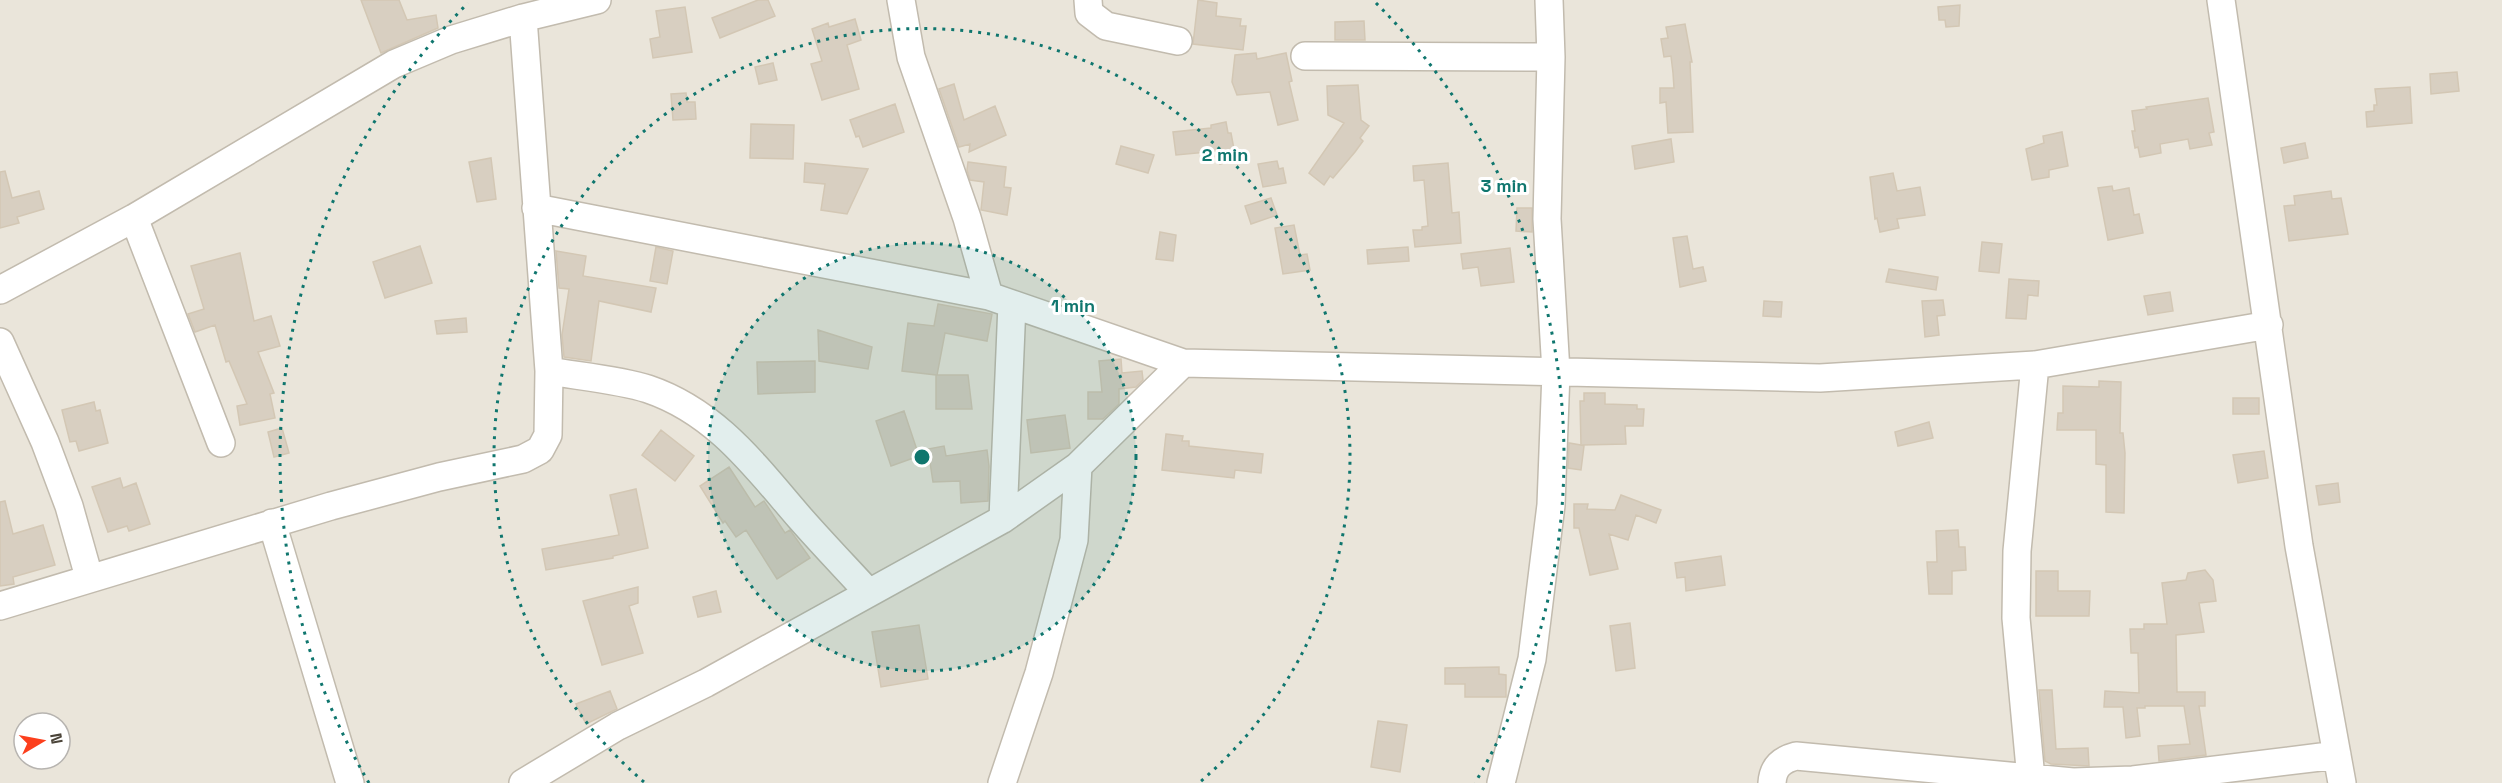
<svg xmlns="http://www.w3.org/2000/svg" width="2502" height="783" font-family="'Space Grotesk',sans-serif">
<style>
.residential{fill:#eae5da;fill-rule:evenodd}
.building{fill:#d8cfc1;stroke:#d3c7b4;stroke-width:1.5}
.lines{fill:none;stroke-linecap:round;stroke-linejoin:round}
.minor-casing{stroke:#c2bbae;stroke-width:30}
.minor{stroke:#fff;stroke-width:27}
.ring{fill:none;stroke:#0f766e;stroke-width:3;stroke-dasharray:3 6}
.centre{fill:#0f766e;stroke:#fff;stroke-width:3}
.ring-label{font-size:18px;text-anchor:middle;font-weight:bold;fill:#0f766e;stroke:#fff;stroke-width:6;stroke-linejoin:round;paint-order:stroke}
</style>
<rect width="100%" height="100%" fill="#f6f3ec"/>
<path class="residential" d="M0 0H2502V783H0ZM24 723H60V759H24Z"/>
<path class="building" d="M361 0H399L407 20 436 15 438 28 381 53Z
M758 0H768L775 16 720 38 712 18Z
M1198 0 1217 3 1216 16 1241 19 1240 26H1246L1243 50 1193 44Z
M1960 5 1959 26 1946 27 1945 20H1939L1938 7Z
M685 7 692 52 653 58 650 39 660 37 656 11Z
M855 19 861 40 847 45 859 89 822 100 811 64 822 61 812 29 828 23 829 27Z
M1364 21 1365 40H1335V22Z
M1685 24 1692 62H1690L1693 132 1668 133 1666 102 1660 103V88H1674L1673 73 1671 56 1664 57 1661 39 1668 38 1666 27Z
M1256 53 1257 59 1286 53 1292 81 1289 82 1298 120 1278 125 1270 92 1237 95 1232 82 1235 55Z
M773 63 777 80 759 84 755 67Z
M2457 72 2459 91 2431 94 2430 74Z
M954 84 964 120 995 106 1006 135 969 152 970 144 959 147 939 89Z
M1358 85 1361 120 1369 126 1360 138 1363 141 1355 152 1333 178 1330 176 1324 185 1309 173 1344 123 1328 115 1327 86Z
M2410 87 2412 123 2367 127 2366 112 2374 111V105H2377L2375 89Z
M686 93 687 102H695L696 119 673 120 671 94Z
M2208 98 2214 132 2209 133 2212 145 2190 149 2188 139 2160 144 2161 153 2140 157 2138 147 2135 148 2132 131H2135L2132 111 2147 109 2146 107Z
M895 104 904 132 863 147 859 136 856 137 850 120Z
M1226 122 1228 133H1231L1236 160 1220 164 1218 151 1176 155 1173 132 1211 128V125Z
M751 124 794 125 793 159 750 158Z
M2062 132 2068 166 2049 170V177L2032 180 2026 149 2044 143 2043 136Z
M1671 139 1674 162 1635 169 1632 146Z
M2305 143 2308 158 2284 163 2281 148Z
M1121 146 1154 155 1148 173 1116 164Z
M491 158 496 199 477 202 469 162Z
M1277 161 1279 169 1283 168 1286 183 1263 187 1258 164Z
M968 162 1006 167 1004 187 1011 188 1007 215 981 210 984 182 970 180 967 170Z
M805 163 868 169 847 214 821 210 825 184 804 182Z
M1448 163 1452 213 1459 212 1461 243 1415 247 1413 230H1422V227L1428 226 1424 180 1414 181 1413 166Z
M5 171 12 198 39 191 44 209 17 217 19 223 0 228V172Z
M1893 173 1897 191 1920 187 1925 215 1897 219 1899 228 1880 232 1877 218 1875 219 1870 177Z
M2112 186 2113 191 2129 188 2134 215 2139 214 2143 233 2108 240 2098 188Z
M2331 191 2332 199 2341 198 2348 234 2289 241 2284 206 2295 205 2294 196Z
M1271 198 1277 215 1251 224 1245 206Z
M1517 208H1532V232L1516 231Z
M1294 225 1300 255 1307 254 1310 270 1283 274 1275 228Z
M1160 232 1176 235 1173 261 1156 259Z
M1687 236 1693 269 1703 267 1706 281 1680 287 1673 238Z
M1982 242 2002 244 1999 273 1979 271Z
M420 246 432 283 385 298 373 262Z
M656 247 673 251 667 284 650 281Z
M1408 247 1409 261 1368 264 1367 250Z
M1510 248 1514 282 1481 286 1478 267 1463 269 1461 254Z
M556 251 586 256 583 276 656 288 651 312 599 301 591 361 564 357 562 335 569 289 559 288Z
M240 253 254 321 271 316 280 346 258 352 274 393 270 394 275 418 240 425 237 406 247 404 229 361 226 362 215 325 195 332 188 314 204 309 191 266Z
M1889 269 1938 277 1936 290 1886 282Z
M2009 279 2039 281 2038 296 2028 295 2026 319 2006 318Z
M2170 292 2173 311 2148 315 2144 296Z
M1943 300 1945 315 1937 316 1939 335 1925 337 1922 301Z
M1764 301 1782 302 1781 317 1763 316Z
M938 304 992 314 987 341 945 333 937 375H968L972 409H936V375L902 371 908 323 934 326Z
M466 318 467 332 437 334 435 321Z
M818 330 872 347 868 369 819 361Z
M1121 359 1122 373 1142 371 1143 380 1136 387 1119 389V404L1103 419H1088V392H1102L1099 361Z
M815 361V392L758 394 757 362Z
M2099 381 2121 382 2120 433H2123L2125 453 2124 513 2106 512V465L2096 464V430H2057L2058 413H2063V386L2099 387Z
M1584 393H1605V404L1637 405V409H1644L1643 426H1625L1626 444 1582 445 1584 446 1581 470 1568 468 1569 443 1581 445 1580 401H1584Z
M2233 398H2259V414H2233Z
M94 402 96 411 100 410 108 443 79 451 76 441 70 442 62 410Z
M904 411 919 456 891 466 876 421Z
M1065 415 1070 448 1031 453 1027 420Z
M1929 422 1933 438 1898 446 1895 432Z
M282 428 289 453 274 457 268 432Z
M661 430 694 456 675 481 642 455Z
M1166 434 1183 436 1182 441H1189V446L1263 454 1261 473 1235 470 1234 478 1162 470Z
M944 446 946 456 987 450 989 466 988 501 961 503 960 481 933 482 928 449Z
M2264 451 2268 478 2238 483 2233 455Z
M729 467 755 507 764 501 785 533 790 530 810 558 777 579 746 530 736 537 725 521 723 523 700 486Z
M120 478 123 488 136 483 150 524 129 531 127 526 108 532 92 487Z
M2338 483 2340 502 2319 505 2316 486Z
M636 489 648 548 613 556V558L546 570 542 549 619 535 610 495Z
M1621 495 1661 510 1656 523 1636 515 1628 540 1609 534 1618 569 1590 575 1579 528H1574V504H1588L1587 509 1615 510Z
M5 501 13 534 43 525 55 565 13 577 14 584 0 586V502Z
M1958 530 1959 547H1965L1966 570 1952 571V594H1929L1927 562H1937L1936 531Z
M1721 556 1725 585 1686 591 1685 577 1677 578 1675 563Z
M2205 570 2213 580 2216 601 2199 603 2204 632 2176 635 2177 692H2205V706H2199L2206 755 2159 761 2158 746 2190 744 2184 706H2145V708H2137L2140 736 2126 738 2123 707H2104L2105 691 2139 693 2138 653H2131L2130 629H2144V624H2167L2162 583 2186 580 2188 573Z
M2036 571H2058V591H2090L2089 616H2036Z
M638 587V603L629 606 643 653 602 665 583 601Z
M716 591 721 612 698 617 693 597Z
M1630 623 1635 668 1616 671 1610 626Z
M919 625 928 679 881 687 872 632Z
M1499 667V674L1506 675V697H1465V684H1445V668Z
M2039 690H2052L2056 749 2088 748 2089 766 2051 764 2045 761Z
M610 691 617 709 586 724 576 704Z
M1378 721 1407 725 1400 772 1371 767Z"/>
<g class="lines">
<g class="minor-casing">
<path id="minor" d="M901 0 911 57 967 218 989 296
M1088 0 1089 13 1106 26 1178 41
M2221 0 2299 546 2342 783
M1305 56 1551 57
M536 208 989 296 1183 363 1820 378 2035 365 2269 325
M134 218 221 443
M0 290 134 218 394 64 451 40 523 18 597 0
M0 342 45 442 69 506 89 577
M549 371C578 376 621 380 648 389 716 412 755 466 800 518 822 543 845 567 868 592
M1003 519 1012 304
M272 523 350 783
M0 606 331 506 439 477 523 459 540 450 548 435 549 371 523 18
M2031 779 2016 618 2017 551 2035 365
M523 783 618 726 706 683 1003 519 1078 466 1183 363
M1002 783 1039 673 1074 540 1078 466
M1501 783 1532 659 1551 505 1556 372 1547 219 1551 57 1549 0
M1772 783C1773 767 1781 760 1796 756L2073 782 2133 780 2337 755"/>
</g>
<use href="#minor" class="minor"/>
</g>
<circle cx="922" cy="457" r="214" fill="#0f766e" fill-opacity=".12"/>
<g class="ring">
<circle cx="922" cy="457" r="214"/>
<path d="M644 782A428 428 0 1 1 1200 782"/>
<path d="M369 783A642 642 0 0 1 468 3M1376 3A642 642 0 0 1 1475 783"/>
</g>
<circle cx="922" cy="457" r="9" class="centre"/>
<g class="ring-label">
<text x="1225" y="161">2 min</text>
<text x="1504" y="192">3 min</text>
<text x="1073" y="312">1 min</text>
</g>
<g transform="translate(42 741) rotate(80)"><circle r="28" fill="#ffffff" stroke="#b7b4b0" stroke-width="1.5"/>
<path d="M0-4.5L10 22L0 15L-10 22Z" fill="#fc3f1d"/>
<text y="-9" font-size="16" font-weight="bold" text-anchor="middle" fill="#4b4439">N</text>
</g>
</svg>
